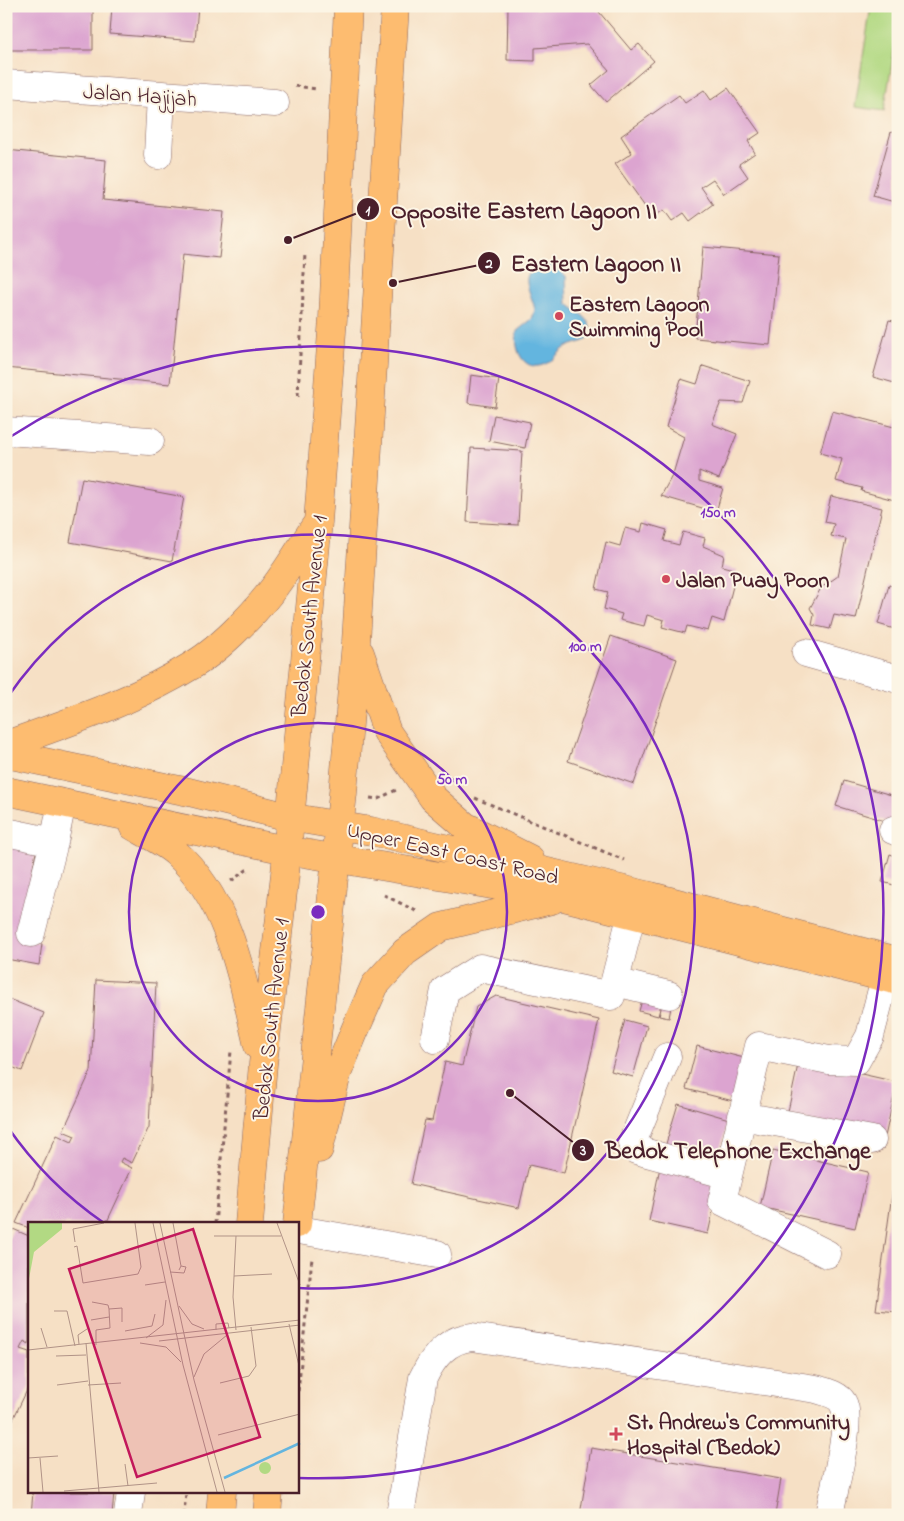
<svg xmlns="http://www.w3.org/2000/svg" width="904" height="1521" font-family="'Indie Flower',sans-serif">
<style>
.green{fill:#b2d983;stroke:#7e7c57}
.water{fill:#64b5df;stroke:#576a85}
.building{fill:#dca4d0}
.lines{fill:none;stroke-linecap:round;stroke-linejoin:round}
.minor-casing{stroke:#866361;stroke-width:29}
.major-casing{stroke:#866361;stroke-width:29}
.path{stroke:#866361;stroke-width:3;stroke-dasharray:4 4;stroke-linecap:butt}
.minor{stroke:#fff;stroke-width:28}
.major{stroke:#fdbc70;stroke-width:28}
.ring{fill:none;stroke:#7b2cbf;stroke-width:2.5}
.poi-dot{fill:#d1495b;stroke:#fcf5e5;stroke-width:2}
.labels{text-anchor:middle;stroke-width:4;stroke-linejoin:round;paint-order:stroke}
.street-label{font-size:22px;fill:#4a1f2b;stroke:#fcf5e5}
.poi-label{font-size:22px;font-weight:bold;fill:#4a1f2b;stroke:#fcf5e5;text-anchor:start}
.inset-river{fill:none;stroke:#64b5df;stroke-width:2.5}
.inset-road{fill:none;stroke:#b19387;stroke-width:1}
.view{fill:#c2185b;fill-opacity:0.15;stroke:#c2185b;stroke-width:2.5}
.inset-edge{fill:none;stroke:#4a1f2b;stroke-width:2.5}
.centre{fill:#7b2cbf;stroke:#fcf5e5;stroke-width:2.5}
.ring-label{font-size:15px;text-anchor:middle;font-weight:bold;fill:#7b2cbf;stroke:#fcf5e5;stroke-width:4;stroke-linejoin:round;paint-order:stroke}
.leader{fill:none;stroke:#4a1f2b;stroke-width:2}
.callout-dot{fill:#4a1f2b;stroke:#fcf5e5;stroke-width:2}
.mark-label{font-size:15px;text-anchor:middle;font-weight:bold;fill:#fff}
.callout-label{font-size:24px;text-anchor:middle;font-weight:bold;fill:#4a1f2b;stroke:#fcf5e5;stroke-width:4;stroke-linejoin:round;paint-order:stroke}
</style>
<rect width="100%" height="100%" fill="#fcf5e5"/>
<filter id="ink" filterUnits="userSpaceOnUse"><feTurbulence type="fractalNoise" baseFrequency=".02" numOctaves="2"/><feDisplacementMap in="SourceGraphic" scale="10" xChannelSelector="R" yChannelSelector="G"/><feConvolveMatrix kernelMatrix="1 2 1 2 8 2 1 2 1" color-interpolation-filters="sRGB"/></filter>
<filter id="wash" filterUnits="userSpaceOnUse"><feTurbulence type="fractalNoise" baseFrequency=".0096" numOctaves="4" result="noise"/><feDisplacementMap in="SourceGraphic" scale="20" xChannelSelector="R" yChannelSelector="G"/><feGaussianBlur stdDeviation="1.12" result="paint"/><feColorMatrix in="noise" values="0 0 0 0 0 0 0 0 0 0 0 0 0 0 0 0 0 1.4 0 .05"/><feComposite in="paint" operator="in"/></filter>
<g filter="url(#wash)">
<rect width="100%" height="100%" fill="#f6e0c5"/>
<path class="green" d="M871 6H898V27L884 111 855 107Z"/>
<path class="water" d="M551 265 556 266 566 276 567 303C579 314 599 321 586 340 580 343 573 344 567 347 560 350 556 358 549 362 526 376 513 352 517 331L532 319 535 310C531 290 512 268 551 265Z"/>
<g id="blocks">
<path class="building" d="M6 6H93V50H6Z
M112 6H198L195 41 110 34Z
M508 6H536V9L594 6 631 50 639 44 654 61 606 102 591 85 609 70 587 44 535 48V61L507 60Z
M728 88 760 133 748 141 755 153 739 164 748 177 724 194 713 179 701 187 713 204 690 221 684 213 672 221 664 210 653 217 615 164 632 153 621 136 679 95 685 103 704 90 711 100Z
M891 132 898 134V203L873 196Z
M6 150 106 160 103 200 224 212 219 258 183 254 170 384 6 368Z
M703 247 779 254 770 345 695 338Z
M889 320 898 322V384L873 377Z
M703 366 750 381 743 403 721 402 712 424 737 434 719 479 699 471V481L723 488 716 512 661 496 673 474 684 437 666 427 681 379 697 384Z
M471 375 499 379 495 407 468 403Z
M832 411 894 427 898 416V501L861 491 862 488 836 481 842 459 820 453Z
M494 415 530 422 525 448 489 441Z
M471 448 522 451 518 525 467 522Z
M82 478 184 497 172 561 70 542Z
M831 496 882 508 856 619 834 615 830 629 812 625 814 615 810 608 821 588 838 576 846 539 831 536 834 524 825 522Z
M643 523 667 530 664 541 679 545 683 532 705 538 703 546 724 555 722 566 737 570 724 622 712 618 708 631 687 626 685 633 662 627 664 620 647 615 644 626 620 620 622 614 604 609 608 592 596 589 606 542 620 546 625 528 641 532Z
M889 585 898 588V630L878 624Z
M611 636 677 659 634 784 568 761Z
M844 781 898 797V825L836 806Z
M6 841 37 847 19 939 42 944 39 965 6 959Z
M890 854 898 857V886L882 882Z
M96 980 156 983 149 1127 132 1163 122 1158 120 1162 132 1168 106 1224H29V1228L16 1223 57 1135 72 1142 75 1136 63 1131 91 1071Z
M496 996 599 1020 564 1173 529 1165 519 1208 411 1184 425 1120 432 1121 445 1062 462 1066 476 1007Z
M6 998 44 1013 22 1071 6 1065Z
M642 1000 661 1005 658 1016 639 1011Z
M662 1005 671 1007 669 1018 659 1016Z
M625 1020 647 1026 633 1077 611 1071Z
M697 1046 748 1059 737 1102 686 1089Z
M799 1060 897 1082 885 1137 787 1116Z
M678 1104 729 1119 716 1162 665 1147Z
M773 1150 868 1172 855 1228 760 1207Z
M897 1158H898V1312L876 1310Z
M660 1167 720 1179 708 1234 649 1221Z
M13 1229 29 1236V1344L24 1341 20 1349 29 1352V1386L6 1434V1245Z
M591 1448 781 1479 775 1515H580Z
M33 1492H114L112 1515H31Z"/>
</g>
</g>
<g filter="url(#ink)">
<use href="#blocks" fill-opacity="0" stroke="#866361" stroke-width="1"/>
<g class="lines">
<g class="minor-casing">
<path id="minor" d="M6 84 275 103
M158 155 161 96
M6 431 150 441
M806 653 898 679
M893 830 898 832
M6 832 54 842 62 803
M31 933 54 842
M615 982 669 995
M435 1039 445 990 480 968 611 996 632 913
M667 1057 632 1143 636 1150 728 1175
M742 1116 872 1140
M299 1230 437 1254
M827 1254 722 1201 759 1046 829 1060 856 1061 870 1036 890 959
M128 1515 131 1492
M400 1515 423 1378C433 1357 447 1339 472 1337L816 1389C825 1392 838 1394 843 1403 853 1420 833 1492 829 1515"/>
</g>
<g class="major-casing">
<path id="major" d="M360 653 387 732 433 798 465 826 530 859
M6 745C68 722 135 701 191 666 216 652 251 617 269 594 286 573 300 548 316 525
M6 754 189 792 289 817 371 831 651 896 898 961
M6 791 286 850 563 897 898 981
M133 826C147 834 163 842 175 852 230 901 242 978 258 1046
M319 1149 337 1074 355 1030 375 985 405 952 441 927 552 900
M249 1224 263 1064 285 874 318 522 333 318 348 6
M297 1224 343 793 356 642 395 6
M220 1515 222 1492
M267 1515 269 1492"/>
</g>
<path class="path" d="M295 86 317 89
M298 396 305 253
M370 798 378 799 396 790
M475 798 624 860
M231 881 248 869
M384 895 418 912
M215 1224 231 1051
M298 1391 312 1258
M184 1515 186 1492"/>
<use href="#minor" class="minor"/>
<use href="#major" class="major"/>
</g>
</g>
<g class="ring">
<circle cx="318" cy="912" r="189"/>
<path d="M104 1223A377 377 0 0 1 7 1126M7 698A377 377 0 1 1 298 1288"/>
<path d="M10 437A566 566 0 1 1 298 1478"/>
</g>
<g class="poi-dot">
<circle cx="559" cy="316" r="5"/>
<circle cx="666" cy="579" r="5"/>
<path d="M613.5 1426.5h5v5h5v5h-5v5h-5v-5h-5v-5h5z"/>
</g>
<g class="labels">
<g class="street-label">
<text transform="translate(140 94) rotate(4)" y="8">Jalan Hajijah</text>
<text transform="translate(308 616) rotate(-84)" y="8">Bedok South Avenue 1</text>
<text transform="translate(453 852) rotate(13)" y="8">Upper East Coast Road</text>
<text transform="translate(270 1019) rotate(-84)" y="8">Bedok South Avenue 1</text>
</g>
<g class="poi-label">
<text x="569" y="311">Eastern Lagoon<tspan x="569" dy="25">Swimming Pool</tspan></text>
<text x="676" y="587">Jalan Puay Poon</text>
<text x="627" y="1429">St. Andrew's Community<tspan x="627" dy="25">Hospital (Bedok)</tspan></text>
</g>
</g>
<g transform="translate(28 1222)">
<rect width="271" height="271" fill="#f6e0c5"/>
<path d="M0 1H34V7L6 30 0 62ZM231 246a6 6 0 1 1 12 0a6 6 0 1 1-12 0Z" fill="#b2d983"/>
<path class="inset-river" d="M196 256 272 221"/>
<path class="inset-road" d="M125 1 155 143 189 270M132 1 166 158 197 270M145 1 153 44 151 48M249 1 272 63M186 14H253M47 20 45 7 76 1M46 25 49 24 55 61 110 52 113 45 107 1M142 50 156 51 158 45 153 44M206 54 244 52M117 63 137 60M64 80 80 83 81 87 82 106 68 108V123M151 84 164 102 176 107M81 87 94 86V100M26 89H39L47 124M63 98 81 95M261 102 272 148M13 106 19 125M188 108V102L200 101 201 106M208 108 205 75 208 14M97 109 124 104 127 92M118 116 135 103 138 78M131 119 272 103M58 121 71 270M112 121 138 125 153 140M51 122 50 113 59 107M0 128 272 98M28 134 58 133M166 155 176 132 199 113M192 161 221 154 228 144 223 105M29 163 60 159M60 163 93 161M190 213 272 192M0 236 30 234M12 236 15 270M97 242 100 264M36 269 129 261"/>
<path class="view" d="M165 7 232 215 109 255 41 47Z"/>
<rect width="271" height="271" class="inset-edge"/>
</g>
<circle cx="318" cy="912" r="8" class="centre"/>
<g class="ring-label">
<text x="718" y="517">150 m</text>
<text x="585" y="651">100 m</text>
<text x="452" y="784">50 m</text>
</g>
<path class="leader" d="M288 240L368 209M393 283L489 263M510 1093L583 1150"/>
<g class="callout-dot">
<circle cx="288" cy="240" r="5"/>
<circle cx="393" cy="283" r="5"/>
<circle cx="510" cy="1093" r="5"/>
<circle cx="368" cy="209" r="12"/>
<circle cx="489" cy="263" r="12"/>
<circle cx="583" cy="1150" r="12"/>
</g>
<g class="mark-label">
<text x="368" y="215">1</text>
<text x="489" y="268">2</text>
<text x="583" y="1155">3</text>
</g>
<g class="callout-label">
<text x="524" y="218">Opposite Eastern Lagoon II</text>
<text x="596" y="271">Eastern Lagoon II</text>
<text x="738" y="1158">Bedok Telephone Exchange</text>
</g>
<rect width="904" height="1521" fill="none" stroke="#fcf5e5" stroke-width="25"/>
</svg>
